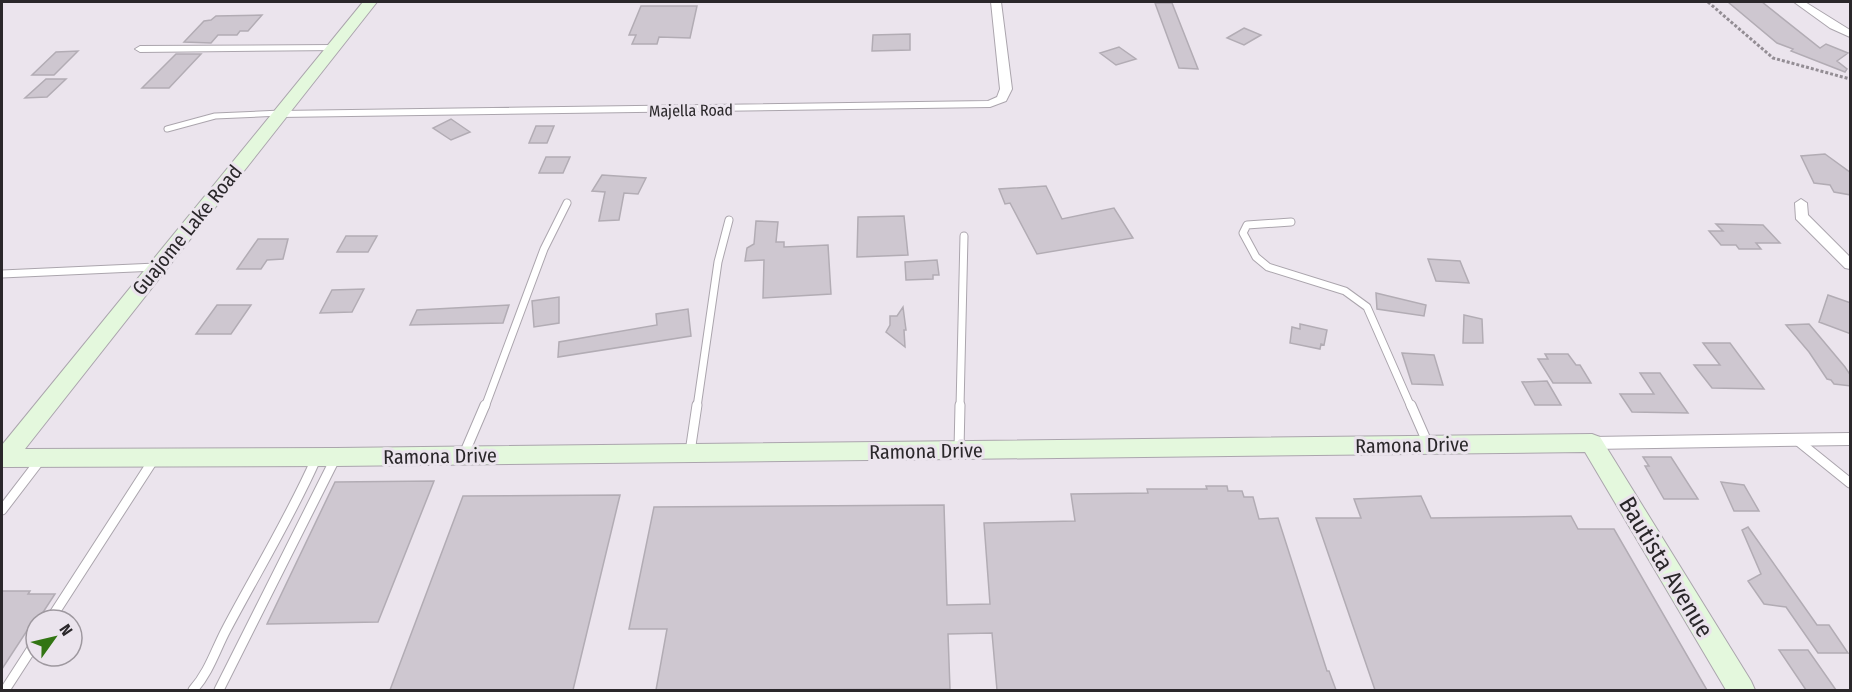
<svg xmlns="http://www.w3.org/2000/svg" width="1852" height="692" font-family="'Fira Sans Condensed',sans-serif">
<style>
.building{fill:#cec7d0;stroke:#b2acb4;stroke-width:1.5}
.lines{fill:none;stroke-linecap:round;stroke-linejoin:round}
.lane-far2-casing{stroke:#aba5ad;stroke-width:7}
.lane-far1-casing{stroke:#aba5ad;stroke-width:9}
.lane-casing{stroke:#aba5ad;stroke-width:11}
.street-casing{stroke:#aba5ad;stroke-width:2}
.secondary-casing{stroke:#aba5ad;stroke-width:2}
.path{stroke:#938d94;stroke-width:3;stroke-dasharray:3 2;stroke-linecap:butt}
.lane-far2{stroke:#fff;stroke-width:5}
.lane-far1{stroke:#fff;stroke-width:7}
.lane{stroke:#fff;stroke-width:9}
.street{fill:#fff;fill-rule:evenodd}
.secondary{fill:#e4f8dd;fill-rule:evenodd}
.labels{text-anchor:middle;stroke-width:6;stroke-linejoin:round;paint-order:stroke}
.far-street-label{font-size:16px;fill:#2a272a;stroke:#ebe4ed}
.street-label{font-size:20px;fill:#2a272a;stroke:#ebe4ed}
.near-street-label{font-size:24px;fill:#2a272a;stroke:#ebe4ed}
</style>
<rect width="100%" height="100%" fill="#ebe4ed"/>
<path class="building" d="M1728 2H1762L1820 48 1826 44 1848 53 1837 61 1847 69 1845 72 1791 51 1793 49 1777 43Z
M1155 3H1172L1198 69 1179 68Z
M641 6H697L690 38 659 37 657 44H632L636 35H629Z
M262 15 248 31H240L237 35H218L211 43 184 42 204 21 211 20 216 16Z
M1244 28 1261 35 1244 45 1227 38Z
M910 34V50L872 51 873 35Z
M1119 47 1136 59 1116 65 1100 53Z
M78 51 54 75H32L56 52Z
M176 54H201L169 88H142Z
M46 79H66L47 97 25 98Z
M451 119 470 132 451 140 433 128Z
M536 126H554L547 143H529Z
M1825 154 1851 173V195L1834 192 1830 185 1814 183 1801 156Z
M546 157H570L563 173H539Z
M602 175 646 178 638 194 624 193 619 220 599 221 605 192 592 191Z
M1046 186 1062 219 1114 208 1133 238 1037 254 1010 203 1005 204 999 189Z
M904 216 908 255 857 257 858 217Z
M756 221 778 222 776 242H784V247L828 245 831 294 763 298 764 260 745 261 747 248 754 244Z
M1716 224 1763 225 1780 243H1756L1761 249H1739L1736 245H1721L1709 231H1723Z
M346 236H377L368 252H337Z
M258 239H288L283 259 267 260 261 269H237Z
M1428 259 1460 261 1469 283 1436 281Z
M937 260 939 275H933V279L906 280 905 262Z
M364 289 352 312 320 313 332 290Z
M1376 293 1426 305 1424 316 1377 309Z
M1828 295 1851 303V334L1819 322Z
M559 297V323L534 327 532 301Z
M217 305H251L231 334H196Z
M509 305 503 323 410 325 417 310Z
M903 307 906 330H904L905 347 886 332 890 325V316H897Z
M688 309 691 336 558 357 559 342 657 325 656 314Z
M1464 315 1482 319 1483 343H1463Z
M1300 324 1327 330 1324 345 1321 344 1320 349 1290 343 1292 327 1300 329Z
M1809 324 1845 367 1851 376V386L1834 384 1831 380 1827 379 1809 352 1786 325Z
M1703 343H1730L1764 389 1712 388 1694 365H1720Z
M1402 353 1434 355 1443 385 1412 384Z
M1545 354H1568L1576 365H1580L1591 383H1553L1538 359H1548Z
M1640 373H1660L1688 413 1632 412 1620 394H1654Z
M1547 381 1561 405H1535L1522 382Z
M1643 457H1671L1698 499H1664L1645 466H1649Z
M434 481 378 622 267 624 335 482Z
M1721 482 1744 485 1759 511H1734Z
M1206 486H1227L1228 491H1242L1244 497H1253L1259 519 1278 518 1327 671H1329L1336 690H997L992 633 948 634 950 689 656 690 667 629H629L654 507 944 505 947 605 990 604 984 523 1075 521 1071 494 1148 493 1147 489H1207Z
M620 495 573 690H390L463 496Z
M1421 496 1431 518 1571 516 1578 529H1614L1707 690H1375L1316 518H1361L1354 499Z
M1748 527 1817 625H1829L1848 653H1818L1786 607 1764 604 1748 581 1761 574 1742 530Z
M2 591H30L28 594H55L34 626H30L2 669Z
M1779 650H1808L1836 690H1806Z"/>
<g class="lines">
<g class="lane-far2-casing">
<path id="lane-far2" d="M167 129 215 116 281 113"/>
</g>
<g class="lane-far1-casing">
<path id="lane-far1" d="M1291 222 1247 225 1243 233 1256 257 1268 267 1345 291 1367 307 1411 407
M2 274 156 267
M485 407 544 249 567 203
M697 407 718 262 729 220
M960 407 964 236"/>
</g>
<g class="lane-casing">
<path id="lane" d="M1411 405 1428 444
M1798 441 1850 483
M959 449 960 405
M690 452 697 405
M464 454 485 405
M2 510 41 459
M50 620 154 459
M5 690 36 642
M193 690C209 672 215 651 226 630 256 573 290 518 316 459
M219 690 335 459"/>
</g>
<g class="street-casing">
<path id="street" d="M991 2H1001L1012 89 1006 101 990 107 280 117 274 114 280 111 988 101 997 97 1000 89Z
M1794 2H1805L1850 30V37L1830 28Z
M335 45 339 46V50L140 52 135 49 140 46Z
M1801 199 1807 203 1808 215 1850 257V269L1845 268 1796 219 1795 203Z
M1850 433V445L1592 449 1586 447 1584 443 1586 439 1592 437Z"/>
</g>
<g class="secondary-casing">
<path id="secondary" d="M363 2H377L25 449 336 448 1592 434 1600 437 1751 681 1755 690H1726L1585 452 336 466 2 467V445Z"/>
</g>
<path class="path" d="M1708 2 1773 58 1850 79"/>
<use href="#lane-far2" class="lane-far2"/>
<use href="#lane-far1" class="lane-far1"/>
<use href="#lane" class="lane"/>
<use href="#street" class="street"/>
<use href="#secondary" class="secondary"/>
</g>
<g class="labels">
<g class="far-street-label">
<text transform="translate(691 110) rotate(-1)" y="6">Majella Road</text>
</g>
<g class="street-label">
<text transform="translate(187 230) rotate(-51)" y="7">Guajome Lake Road</text>
<text transform="translate(1412 445) rotate(-1)" y="7">Ramona Drive</text>
<text transform="translate(926 451) rotate(-1)" y="7">Ramona Drive</text>
<text transform="translate(440 456) rotate(-1)" y="7">Ramona Drive</text>
</g>
<g class="near-street-label">
<text transform="translate(1666 567) rotate(59)" y="8">Bautista Avenue</text>
</g>
</g>
<rect width="1852" height="692" fill="none" stroke="#2a272a" stroke-width="6"/>
<g transform="translate(54 638) rotate(56)"><circle r="28" fill="#ebe4ed" stroke="#9e989f" stroke-width="1.5"/>
<path d="M0-4.5L10 22L0 15L-10 22Z" fill="#327513"/>
<text y="-9" font-size="16" font-weight="bold" text-anchor="middle" fill="#2a272a">N</text>
</g>
</svg>
